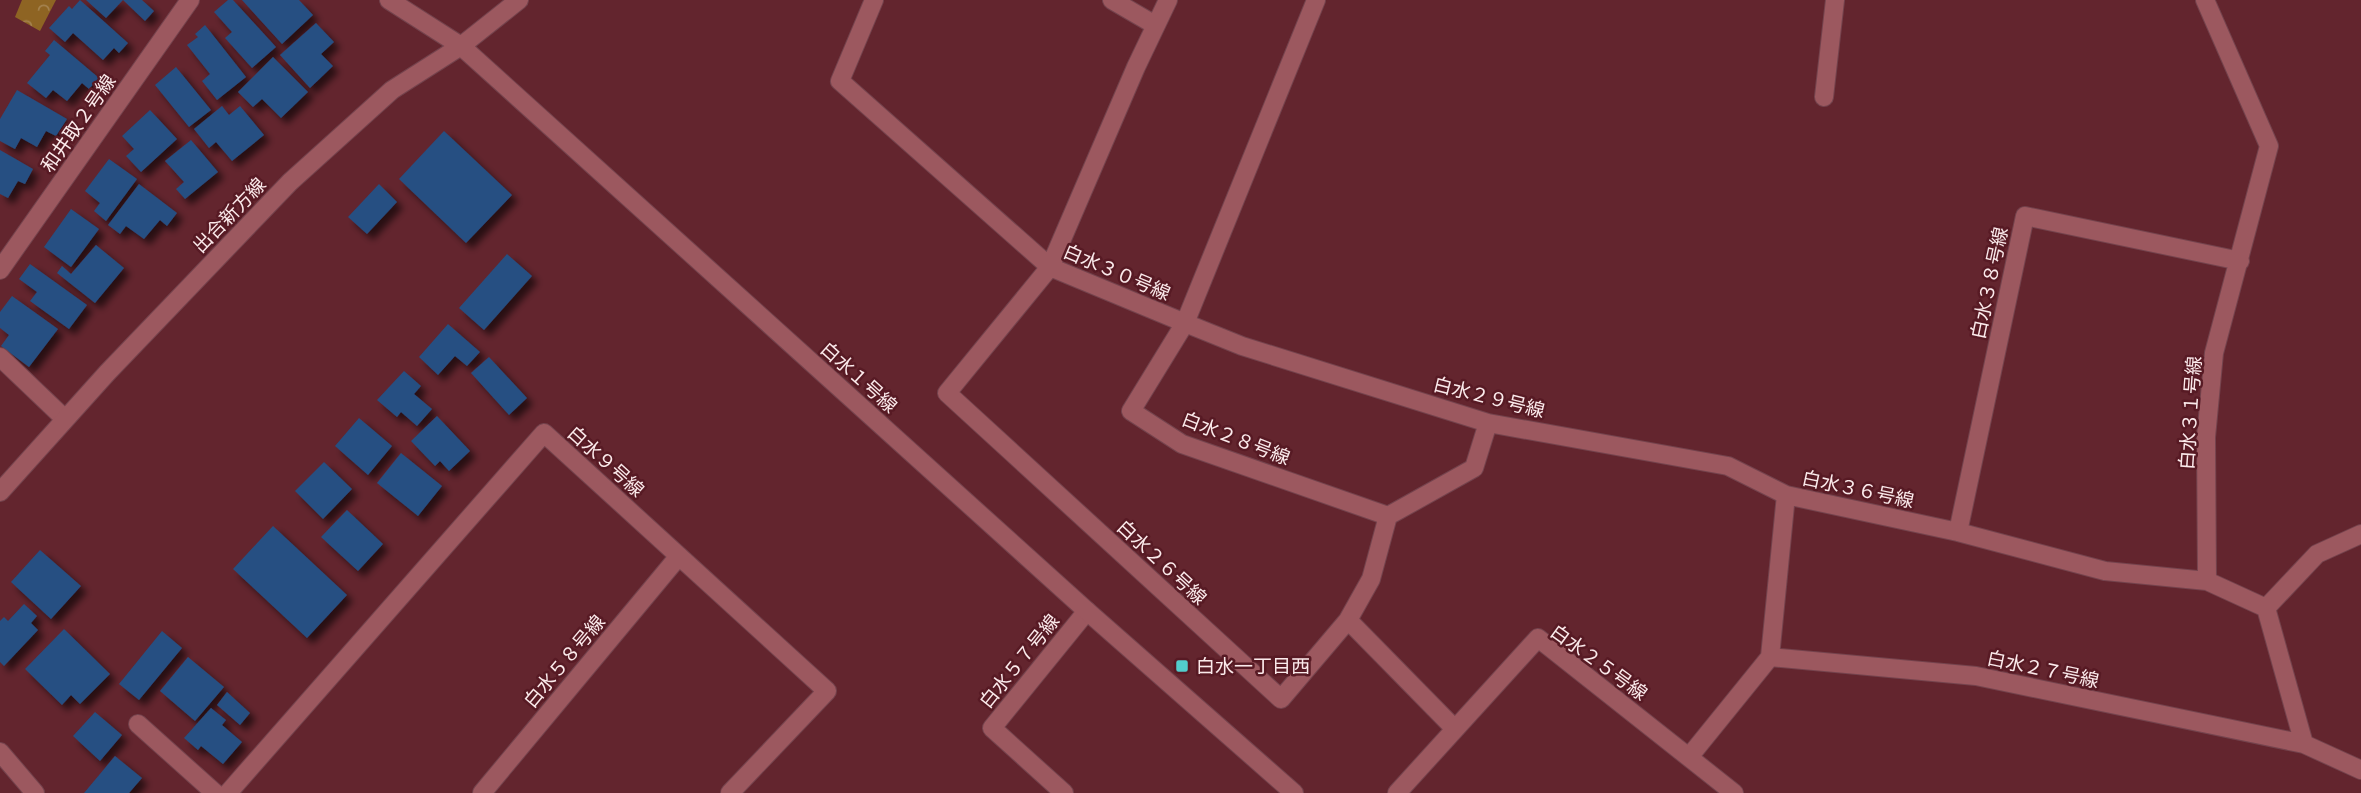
<svg xmlns="http://www.w3.org/2000/svg" width="2361" height="793" font-family="'Sofia Sans Condensed','Noto Sans JP',sans-serif">
<style>
.forest{fill:url(#forest-crowns)}
.building{fill:#254f82;filter:url(#shadow)}
.lines{fill:none;stroke-linecap:round;stroke-linejoin:round}
.minor-casing{stroke:#74434d;stroke-width:20}
.tertiary-casing{stroke:#74434d;stroke-width:20}
.minor{stroke:#9c585f;stroke-width:18}
.tertiary{stroke:#9c585f;stroke-width:18}
.poi-dot{fill:#52cdcc;stroke:#571a24;stroke-width:2.5}
.labels{text-anchor:middle;stroke-width:5;stroke-linejoin:round;paint-order:stroke}
.street-label{font-size:19px;fill:#fbeaeb;stroke:#571a24}
.poi-label{font-size:19px;fill:#fbeaeb;stroke:#571a24;text-anchor:start}
</style>
<defs>
<pattern id="forest-crowns" width="20" height="18" patternUnits="userSpaceOnUse" patternTransform="scale(1.75)"><rect width="20" height="18" fill="#8e6423"/><path d="M2 6a3 3 0 1 1 6 0M12 15a3 3 0 1 1 6 0" fill="none" stroke="#a4824e"/></pattern>
<filter id="shadow"><feDropShadow dx="6" dy="6" stdDeviation="3.5" flood-color="#0009"/></filter>
</defs>
<rect width="100%" height="100%" fill="#63252e"/>
<path class="forest" d="M22 0H56L40 31 15 17Z"/>
<path class="building" d="M80 0 128 43 119 53 114 48 103 60 73 33 65 42 49 28 69 6 72 9Z
M86 0H142L154 11 145 21 123 0 106 18Z
M228 0H233L276 47 252 68 225 38 232 32 214 12Z
M242 0H299L313 15 282 44Z
M316 23 334 42 321 54 333 66 310 88 280 55Z
M205 25 246 77 217 100 202 81 210 74 187 45 198 37 195 34Z
M54 40 99 78 89 89 82 83 67 101 53 90 46 98 27 83 50 55 45 51Z
M273 57 308 92 281 118 262 99 253 107 238 92Z
M176 67 211 110 189 127 155 85Z
M17 90 67 119 56 136 46 131 37 147 21 138 15 149 0 141V119Z
M222 106 229 115 240 106 264 135 232 161 216 142 209 148 194 129Z
M150 110 177 139 141 172 126 156 134 149 122 136Z
M444 131 512 195 466 243 399 179Z
M191 140 218 172 185 199 176 189 184 182 165 161Z
M0 150 33 169 25 184 18 181 8 198 0 194Z
M109 159 137 179 106 221 94 211 100 203 85 191Z
M139 184 177 213 167 226 160 220 144 239 126 226 120 234 108 225Z
M379 184 397 202 367 234 348 217Z
M71 209 99 229 71 267 44 247Z
M96 245 124 268 95 303 57 273 62 266 71 274Z
M507 254 532 276 484 330 459 308Z
M30 264 87 305 69 329 30 301 37 292 19 279Z
M12 296 58 329 29 367 1 346 9 335 0 328V312Z
M448 324 480 352 467 366 455 356 438 375 419 357Z
M489 357 527 398 509 415 471 373Z
M404 371 421 386 414 394 432 409 417 426 401 412 397 417 377 400Z
M437 416 470 451 449 471 440 461 435 466 411 441Z
M359 418 392 446 368 475 335 446Z
M401 453 442 486 418 516 377 483Z
M324 462 352 489 323 519 295 491Z
M347 510 383 544 358 571 321 537Z
M273 526 347 595 307 638 233 569Z
M40 550 81 586 51 619 11 582Z
M24 604 37 616 31 623 38 630 4 666 0 662V621L4 617 8 621Z
M64 629 110 674 80 704 71 695 62 705 25 669Z
M162 631 182 648 139 700 119 684Z
M188 657 224 687 195 721 160 691Z
M227 692 250 713 240 725 217 705Z
M211 708 226 720 222 725 242 742 223 764 201 746 198 750 184 738Z
M95 712 122 735 100 761 73 736Z
M115 756 142 778 129 793H84Z"/>
<g class="lines">
<g class="minor-casing">
<path id="minor" d="M874 0 840 81 1050 267 1185 323 1316 0
M1112 0 1155 25
M1168 0 1136 67 1050 267 947 393 1281 699 1348 620 1454 728
M2205 0 2269 146 2214 353 2206 437 2207 581 2266 608 2304 744 2361 770
M1824 97 1835 0
M0 270 190 0
M0 357 65 419
M1388 516 1182 444 1131 411 1185 323 1242 346 1488 423 1728 466 1786 495
M1958 532 2025 216 2240 261
M2266 608 2317 554 2361 534
M1348 620 1371 579 1388 516 1474 468 1488 423
M1770 657 1976 676 2304 744
M138 724 215 793
M0 752 35 793
M1689 757 1770 657 1786 495 1958 532 2105 571 2207 581
M228 793 544 433 827 691 730 793
M482 793 679 556
M1064 793 992 728 1087 611
M1397 793 1538 638 1734 793"/>
</g>
<g class="tertiary-casing">
<path id="tertiary" d="M389 0 461 46 1087 611 1294 793
M0 492 107 373 290 182 392 90 461 46 519 0"/>
</g>
<use href="#minor" class="minor"/>
<use href="#tertiary" class="tertiary"/>
</g>
<rect class="poi-dot" x="1175" y="659" width="14" height="14" rx="3.5"/>
<g class="labels">
<g class="street-label">
<text transform="translate(78 123) rotate(-55)" y="7">和井取２号線</text>
<text transform="translate(229 215) rotate(-46)" y="7">出合新方線</text>
<text transform="translate(1117 272) rotate(23)" y="7">白水３０号線</text>
<text transform="translate(1989 283) rotate(-78)" y="7">白水３８号線</text>
<text transform="translate(859 377) rotate(42)" y="7">白水１号線</text>
<text transform="translate(1489 397) rotate(14)" y="7">白水２９号線</text>
<text transform="translate(2190 413) rotate(-86)" y="7">白水３１号線</text>
<text transform="translate(1236 438) rotate(21)" y="7">白水２８号線</text>
<text transform="translate(606 461) rotate(42)" y="7">白水９号線</text>
<text transform="translate(1858 489) rotate(12)" y="7">白水３６号線</text>
<text transform="translate(1162 562) rotate(43)" y="7">白水２６号線</text>
<text transform="translate(564 661) rotate(-50)" y="7">白水５８号線</text>
<text transform="translate(1019 661) rotate(-51)" y="7">白水５７号線</text>
<text transform="translate(1599 662) rotate(36)" y="7">白水２５号線</text>
<text transform="translate(2043 669) rotate(12)" y="7">白水２７号線</text>
</g>
<g class="poi-label">
<text x="1196" y="673">白水一丁目西</text>
</g>
</g>
</svg>
